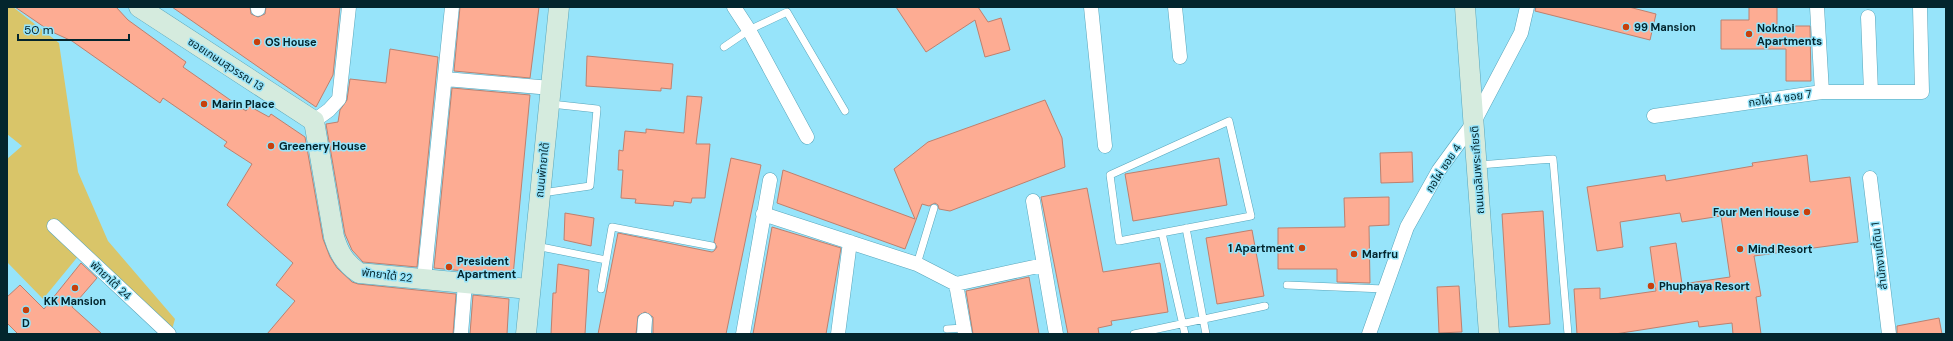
<svg xmlns="http://www.w3.org/2000/svg" width="1953" height="341" font-family="'DM Sans','Noto Sans Thai',sans-serif">
<style>
.green{fill:#d9c569}
.building{fill:#fdac93;stroke:#be806e}
.lines{fill:none;stroke-linecap:round;stroke-linejoin:round}
.lane-casing{stroke:#58a5ba;stroke-width:8}
.street-casing{stroke:#58a5ba;stroke-width:15}
.secondary-casing{stroke:#58a5ba;stroke-width:21}
.lane{stroke:#fff;stroke-width:7}
.street{stroke:#fff;stroke-width:14}
.secondary{stroke:#d5ebde;stroke-width:20}
.poi-dot{fill:#c7400c;stroke:#97e4fa;stroke-width:1.5}
.labels{text-anchor:middle;stroke-width:3;stroke-linejoin:round;paint-order:stroke}
.poi-label{font-size:11px;font-weight:bold;fill:#03252d;stroke:#97e4fa;text-anchor:start}
.street-label{font-size:11px;fill:#03252d;stroke:#97e4fa}
</style>
<rect width="100%" height="100%" fill="#97e4fa"/>
<path class="green" d="M7 7H13L59 43 78 172 108 241 175 319 171 333 84 249 43 299 7 262V159L22 146 7 134Z"/>
<path class="building" d="M15 7H116L128 20 186 62 183 67 246 111 249 106 269 117 271 114 305 137 323 239 330 257 337 268 352 282 358 284 456 294 453 334H267L295 301 276 285 293 263 227 205 252 164 224 146 227 142 163 98 160 103 72 41 50 31Z
M172 7H250L251 14 258 17 265 14 266 7H340L333 75 316 107Z
M460 7H539L530 78 454 71Z
M896 7H978L988 22 1001 18 1010 50 985 57 975 20 926 52Z
M1536 7H1629L1656 14 1650 40 1535 11Z
M1749 7H1777V26H1810L1811 81H1786V49H1721V20H1749Z
M390 49 438 57 417 267 363 262 352 250 345 234 326 124 338 122 340 110 347 100 350 79 386 83Z
M587 56 673 64 671 89 661 88V91L586 86Z
M452 88 530 95 513 276 434 268Z
M687 96 702 97 696 144H710L705 198H692L691 203 674 201 673 206 635 203 636 199 621 198 623 170H618L619 150 623 151 625 131 646 133V129L684 133Z
M1045 100 1062 138 1065 167 950 211 939 209 938 205 935 203 929 206 922 204 905 249 777 203 783 170 915 219 894 169 928 142Z
M1412 152 1413 182 1381 183 1380 153Z
M1807 155 1810 182 1850 177 1858 242 1754 256 1761 296 1756 297 1761 334H1733L1732 323 1699 327 1698 321 1615 334H1577L1574 289 1600 288V299L1656 291 1650 247 1676 243 1682 284 1730 277 1721 216 1682 222 1680 213 1620 222 1623 247 1597 251 1587 187 1665 175 1666 181 1753 166 1752 163Z
M731 158 761 165 726 334H653V317L645 312 638 316 636 334H598L618 233 712 252 714 251 717 247 714 242Z
M1219 158 1227 205 1133 221 1125 174Z
M1087 188 1103 272 1160 263 1168 312 1111 321 1112 325 1098 328 1099 334H1068L1041 197Z
M1389 197V225L1369 226 1370 283 1337 282V269H1278V228L1345 227 1344 198Z
M1543 211 1550 324 1509 327 1502 214Z
M565 213 594 218 591 246 564 240Z
M772 227 841 248 826 334H753Z
M1252 230 1264 296 1217 304 1206 238Z
M81 263 97 278 72 307 102 334H18L7 323V297L20 285 44 309Z
M558 264 589 270 585 334H551L553 293H556Z
M1029 277 1039 334H973L966 291Z
M1459 286 1462 332 1439 333 1437 287Z
M473 295 509 299 507 334H470Z
M1939 318 1942 334H1897V326Z"/>
<g class="lines">
<g class="lane-casing">
<path id="lane" d="M724 47 749 30 787 12 845 111
M1229 121 1251 216 1119 241 1110 175Z
M1479 165 1553 159 1568 334
M542 193 590 186 597 109 551 104
M1186 228 1206 334
M1162 233 1185 334
M536 246 606 260
M917 264 934 208
M1287 285 1384 289
M601 289 612 227 712 246
M947 329 964 328
M1134 334 1265 306"/>
</g>
<g class="street-casing">
<path id="street" d="M734 7 749 30 807 137
M1091 7 1105 146
M1175 7 1180 57
M258 9V7
M1868 17 1871 92
M445 79 551 88
M1822 92H1922L1920 7
M1654 116 1822 92 1817 7
M314 121 329 110 339 99 349 7
M1870 178 1889 334
M1033 201 1056 334
M763 214 917 264 956 284 1043 265
M54 226 169 334
M424 279 452 7
M956 284 965 334
M461 334 465 283
M644 334 645 320
M743 334 770 180
M838 334 850 242
M1369 334 1407 227 1439 170 1474 122 1521 33 1527 7"/>
</g>
<g class="secondary-casing">
<path id="secondary" d="M139 7 314 121 334 237C339 253 344 262 359 273L529 289
M1465 7 1489 334
M526 334 559 7"/>
</g>
<use href="#lane" class="lane"/>
<use href="#street" class="street"/>
<use href="#secondary" class="secondary"/>
</g>
<g class="poi-dot">
<circle cx="1626" cy="27" r="4"/>
<circle cx="1749" cy="34" r="4"/>
<circle cx="257" cy="42" r="4"/>
<circle cx="204" cy="104" r="4"/>
<circle cx="271" cy="146" r="4"/>
<circle cx="1807" cy="212" r="4"/>
<circle cx="1302" cy="248" r="4"/>
<circle cx="1740" cy="249" r="4"/>
<circle cx="1354" cy="254" r="4"/>
<circle cx="449" cy="267" r="4"/>
<circle cx="1651" cy="286" r="4"/>
<circle cx="75" cy="288" r="4"/>
<circle cx="26" cy="310" r="4"/>
</g>
<g class="labels">
<g class="poi-label">
<text x="1634" y="31">99 Mansion</text>
<text x="1757" y="32">Noknoi<tspan x="1757" dy="13">Apartments</tspan></text>
<text x="265" y="46">OS House</text>
<text x="212" y="108">Marin Place</text>
<text x="279" y="150">Greenery House</text>
<text x="1799" y="216" text-anchor="end">Four Men House</text>
<text x="1294" y="252" text-anchor="end">1 Apartment</text>
<text x="1748" y="253">Mind Resort</text>
<text x="1362" y="258">Marfru</text>
<text x="457" y="265">President<tspan x="457" dy="13">Apartment</tspan></text>
<text x="1659" y="290">Phuphaya Resort</text>
<text x="75" y="305" text-anchor="middle">KK Mansion</text>
<text x="26" y="327" text-anchor="middle">D</text>
</g>
<g class="street-label">
<text transform="translate(226 64) rotate(33)" y="4">ซอยเกษมสุวรรณ 13</text>
<text transform="translate(1780 98) rotate(-8)" y="4">กอไผ่ 4 ซอย 7</text>
<text transform="translate(1443 168) rotate(-57)" y="4">กอไผ่ ซอย 4</text>
<text transform="translate(542 170) rotate(-84)" y="4">ถนนพัทยาใต้</text>
<text transform="translate(1477 170) rotate(-94)" y="4">ถนนเฉลิมพระเกียรติ</text>
<text transform="translate(1879 256) rotate(-97)" y="4">สำนักงานที่ดิน 1</text>
<text transform="translate(387 275) rotate(7)" y="4">พัทยาใต้ 22</text>
<text transform="translate(111 280) rotate(43)" y="4">พัทยาใต้ 24</text>
</g>
</g>
<rect width="1953" height="341" fill="none" stroke="#03252d" stroke-width="16"/>
<path d="M18 34v6h111v-6" fill="none" stroke="#03252d" stroke-width="2"/>
<text x="24" y="34" font-size="12" fill="#03252d" stroke="#97e4fa" stroke-width="3" paint-order="stroke">50 m</text>
</svg>
